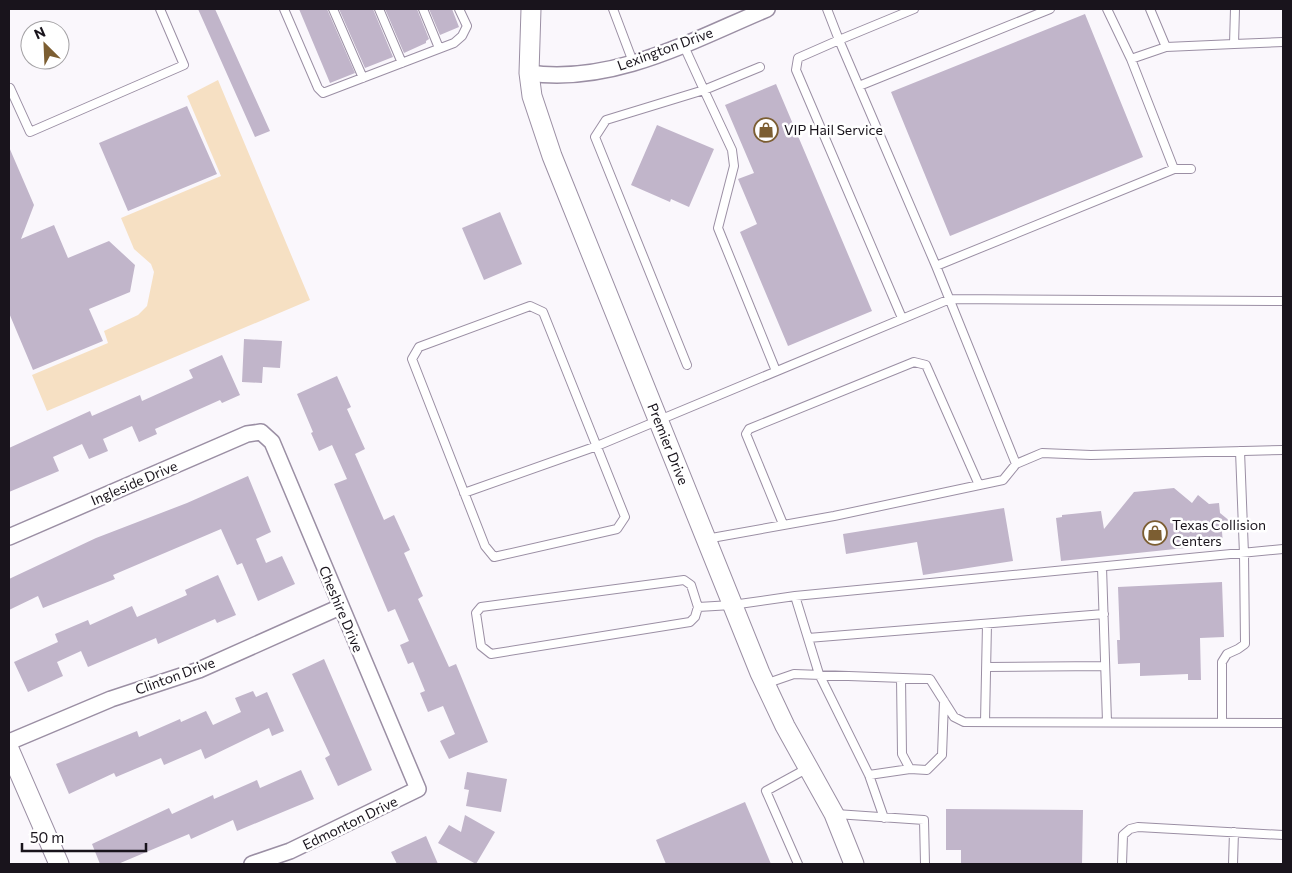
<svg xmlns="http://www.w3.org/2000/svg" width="1292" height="873" font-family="Commissioner,sans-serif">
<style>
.green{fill:#f6e0c3}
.building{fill:#c1b5ca}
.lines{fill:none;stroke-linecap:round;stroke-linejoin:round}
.service-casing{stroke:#9b8fa4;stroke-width:10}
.minor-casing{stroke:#9b8fa4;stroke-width:18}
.tertiary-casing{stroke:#9b8fa4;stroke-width:21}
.service{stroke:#fff;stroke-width:8}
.minor{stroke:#fff;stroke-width:15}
.tertiary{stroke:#fff;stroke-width:19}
.labels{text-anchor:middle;stroke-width:5;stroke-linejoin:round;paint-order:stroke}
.street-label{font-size:14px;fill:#19141c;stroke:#fff}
.poi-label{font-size:14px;fill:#19141c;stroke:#fff;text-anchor:start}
</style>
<rect width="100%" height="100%" fill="#faf7fc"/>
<path class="green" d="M218 80 310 300 47 411 32 375 108 343 104 331 138 315 147 306 154 272 151 264 134 249 121 218 221 176 187 96Z"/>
<path class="building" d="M198 9H215L270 131 255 137Z
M299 9H327L355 73 330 83Z
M339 9H373L393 57 365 68Z
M385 9H417L429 39 426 41V43L404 53Z
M429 9H452L459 27 440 35Z
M1085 14 1143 157 950 236 891 92Z
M776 84 872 311 788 346 740 232 757 224 738 179 754 173 725 105Z
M187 106 217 174 128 211 99 143Z
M657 125 714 149 689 207 671 199 670 202 631 185Z
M9 147 34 205 21 239 54 225 68 258 109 241 135 265 130 292 89 309 103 341 33 370 9 313Z
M500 212 522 264 484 280 462 228Z
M244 339 282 341 280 368 263 367 262 383 242 382Z
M222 355 240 395 222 403 220 400 155 429 157 434 139 442 132 426 103 439 108 451 89 459 82 444 53 457 59 471 9 492V448L90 411 92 416 140 395 142 401 193 378 189 370Z
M337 376 351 407 347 409 365 449 355 454 384 520 394 515 410 550 404 553 423 596 418 599 449 667 456 664 488 742 449 759 440 741 455 734 443 706 428 712 420 693 425 691 413 662 408 664 400 645 409 641 395 609 388 612 334 484 347 479 332 445 319 451 311 433 313 432 297 394Z
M248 476 271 532 256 539 266 563 282 556 295 584 258 601 242 563 237 565 221 529 113 575 115 579 43 608 38 596 9 610V579L96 538 187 503Z
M1174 488 1192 503 1198 495 1209 504 1219 503 1220 513 1231 522 1222 532 1223 544 1061 561 1056 518 1062 517V515L1101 511 1104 529 1134 492Z
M1004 508 1013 561 923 575 917 542 846 554 843 534Z
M218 575 236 615 217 623 215 619 158 644 156 638 88 667 81 651 57 662 63 676 28 692 14 662 58 642 55 634 88 620 90 625 132 606 137 617 187 595 185 590Z
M1222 582 1224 637 1200 638 1201 680H1188V674L1140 676V663L1118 664 1117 640H1120L1118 587Z
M324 659 372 770 338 786 325 758 330 755 292 674Z
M253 691 256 697 267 692 284 731 272 736 269 728 205 759 201 749 164 765 161 758 116 777 114 773 69 794 56 764 137 731 139 737 180 719 181 722 206 711 213 725 241 712 235 698Z
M301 770 314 799 237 831 233 820 191 839 189 834 118 864H100L92 844 169 808 172 814 213 795 214 799 257 780 260 788Z
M467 772 507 779 501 812 466 806 469 790 464 789Z
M745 802 771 864H666L656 840Z
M946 809 1083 810 1082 864H961V850H946Z
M465 815 495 832 476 864 438 843 449 825 461 832Z
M426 836 438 864H397L391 852Z"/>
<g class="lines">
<g class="service-casing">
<path id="service" d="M284 9 318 88 323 93 454 43 462 36 467 26 459 9
M333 9 363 78
M379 9 402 63
M423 9 439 48
M613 9 633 62
M827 9 839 40 798 58 796 70 902 318
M914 9 839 40 936 266 1016 464
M1150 9 1166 47
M683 44 704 90 760 67
M1234 44 1283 42
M1131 59 1166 47 1234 44 1235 9
M859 86 1050 9
M9 89 10 88 30 132 184 65 160 9
M1174 169H1191
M936 266 1174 169 1131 59 1107 9
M530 306 543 312 625 517 617 529 494 557 485 546 412 359 419 347Z
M687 365 595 137 606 120 704 90 732 150 734 166 718 228 776 371
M464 493 597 446 950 299 1283 301
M783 524 746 434 749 429 914 362 926 365 979 485
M706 539 834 516 1003 480 1016 464 1042 453 1091 455 1283 450
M1102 567 1107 722
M795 596 819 674 869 775 884 818
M698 607 691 585 684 580 481 607 476 613 481 646 491 654 690 622 695 617 698 607 732 605 795 596 1283 549
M808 638 1104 614
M987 667 1105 666
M901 678 902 754 910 769 927 770 942 755 944 701
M765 684 794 674 930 679 954 717 964 722 1283 723
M985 722 987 624
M1222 722V662L1227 654 1238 649 1245 644 1244 554 1240 451
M869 775 910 769
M836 814 924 820 925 864
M798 864 766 791 808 768
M1122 864 1123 835 1130 829 1138 827 1283 835
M1233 864 1234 832"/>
</g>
<g class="minor-casing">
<path id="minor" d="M529 73C613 85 693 40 767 9
M9 537 247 434 261 432 272 442 418 789 290 851 252 864
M9 742 111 699 199 670 340 607"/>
</g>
<g class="tertiary-casing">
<path id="tertiary" d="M531 9 529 73 532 96 552 156 760 673 785 726 834 814 854 864
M9 749 59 864"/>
</g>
<use href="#service" class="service"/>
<use href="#minor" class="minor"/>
<use href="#tertiary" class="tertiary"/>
</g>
<defs>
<g id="shop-ring" transform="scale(1.25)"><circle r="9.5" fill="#fff" stroke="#7c5e32" stroke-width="1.5"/><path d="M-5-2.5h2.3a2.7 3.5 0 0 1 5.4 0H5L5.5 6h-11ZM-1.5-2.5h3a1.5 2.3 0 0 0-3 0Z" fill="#7c5e32"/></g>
</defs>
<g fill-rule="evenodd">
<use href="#shop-ring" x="766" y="130"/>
<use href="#shop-ring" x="1155" y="533"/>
</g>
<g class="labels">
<g class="street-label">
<text transform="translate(665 49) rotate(-20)" y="5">Lexington Drive</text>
<text transform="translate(668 444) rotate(68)" y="5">Premier Drive</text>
<text transform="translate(134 483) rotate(-23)" y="5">Ingleside Drive</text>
<text transform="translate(341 609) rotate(67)" y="5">Cheshire Drive</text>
<text transform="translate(175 676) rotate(-20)" y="5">Clinton Drive</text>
<text transform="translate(350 823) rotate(-26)" y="5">Edmonton Drive</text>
</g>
<g class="poi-label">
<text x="784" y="135">VIP Hail Service</text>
<text x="1172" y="530">Texas Collision<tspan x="1172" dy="16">Centers</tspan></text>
</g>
</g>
<rect width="1292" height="873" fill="none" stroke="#19141c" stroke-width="20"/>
<g transform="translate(45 45) rotate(336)"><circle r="24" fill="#ffffff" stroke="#a3a1a4"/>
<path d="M0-4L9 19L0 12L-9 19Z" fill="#7c5e32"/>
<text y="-8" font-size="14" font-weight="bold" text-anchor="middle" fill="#19141c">N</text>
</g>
<path d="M22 843v8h124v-8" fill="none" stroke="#19141c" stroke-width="2.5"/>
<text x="30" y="843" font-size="15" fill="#19141c" stroke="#ffffff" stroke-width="4" paint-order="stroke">50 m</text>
</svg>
